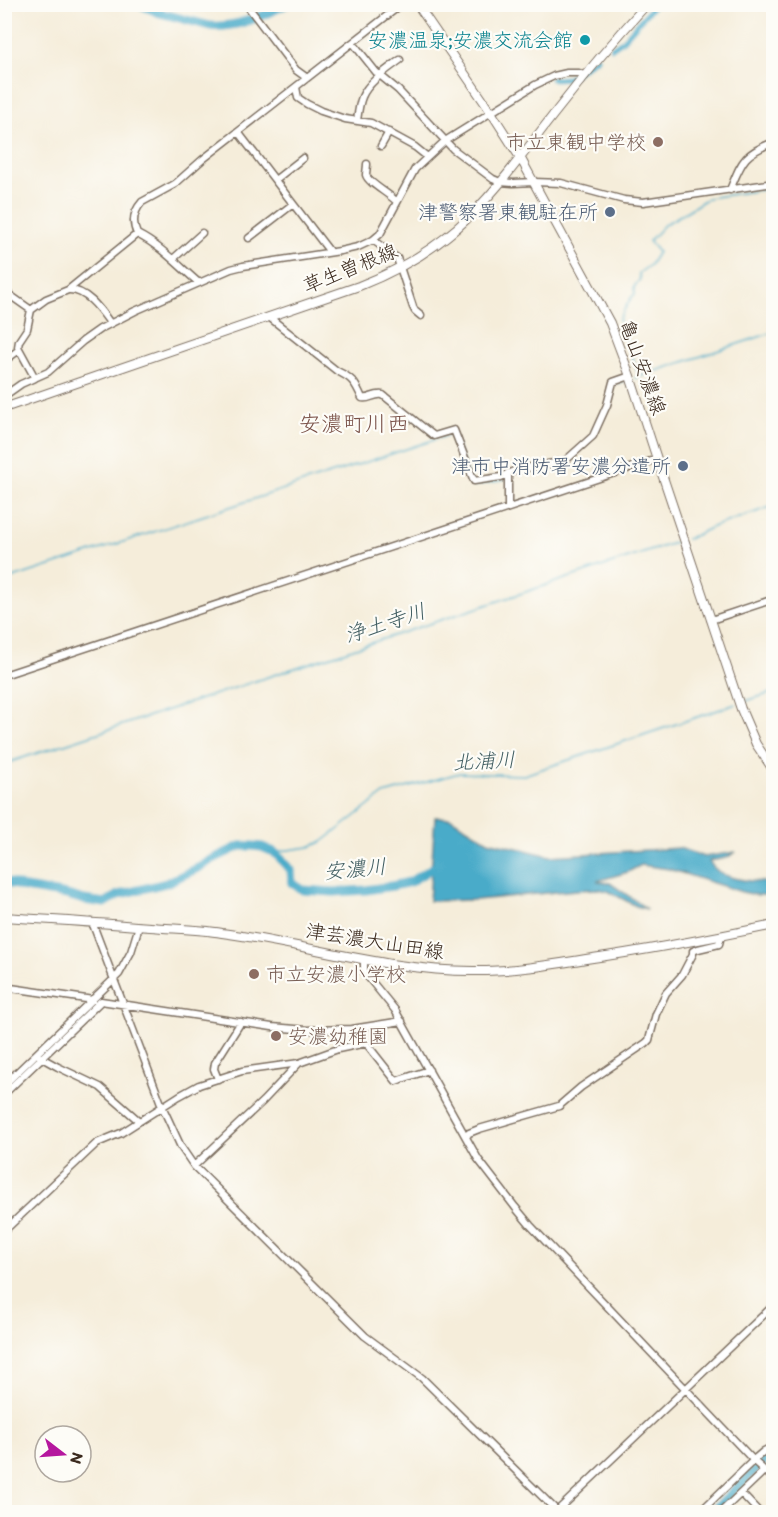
<svg xmlns="http://www.w3.org/2000/svg" width="778" height="1517" font-family="Itim,'Klee One',sans-serif">
<style>
.water{fill:#4aabc9;stroke:#426a74;stroke-width:1.5}
.lines{fill:none;stroke-linecap:round;stroke-linejoin:round}
.stream{stroke:#4aabc9;stroke-width:1.5}
.canal{stroke:#4aabc9;stroke-width:5}
.river{stroke:#4aabc9;stroke-width:9}
.minor-casing{stroke:#7c6e60;stroke-width:9}
.major-casing{stroke:#7c6e60;stroke-width:10}
.minor{stroke:#fff;stroke-width:6}
.major{stroke:#fff;stroke-width:8}
.culture-dot{fill:#0f9aa8;stroke:#fdfcf7;stroke-width:2}
.education-dot{fill:#8d6e63;stroke:#fdfcf7;stroke-width:2}
.service-dot{fill:#5c6f8a;stroke:#fdfcf7;stroke-width:2}
.labels{text-anchor:middle;stroke-width:4.5;stroke-linejoin:round;paint-order:stroke}
.culture-label{font-size:20px;fill:#0d838f;stroke:#fdfcf7;text-anchor:end}
.education-label{font-size:20px;fill:#785e54;stroke:#fdfcf7;text-anchor:start}
.service-label{font-size:20px;fill:#4e5e75;stroke:#fdfcf7;text-anchor:end}
.street-label{font-size:20px;fill:#3b2a1e;stroke:#fdfcf7}
.water-label{font-size:21px;font-style:italic;fill:#415e62;stroke:#fdfcf7}
.quarter-label{font-size:22px;fill:#795047;stroke:#fdfcf7}
</style>
<rect width="100%" height="100%" fill="#fdfcf7"/>
<filter id="ink" filterUnits="userSpaceOnUse"><feTurbulence type="fractalNoise" baseFrequency=".0167" numOctaves="2"/><feDisplacementMap in="SourceGraphic" scale="12" xChannelSelector="R" yChannelSelector="G"/><feConvolveMatrix kernelMatrix="1 2 1 2 8 2 1 2 1" color-interpolation-filters="sRGB"/></filter>
<filter id="wash" filterUnits="userSpaceOnUse"><feTurbulence type="fractalNoise" baseFrequency=".008" numOctaves="4" result="noise"/><feDisplacementMap in="SourceGraphic" scale="24" xChannelSelector="R" yChannelSelector="G"/><feGaussianBlur stdDeviation="1.35" result="paint"/><feColorMatrix in="noise" values="0 0 0 0 0 0 0 0 0 0 0 0 0 0 0 0 0 1.4 0 .05"/><feComposite in="paint" operator="in"/></filter>
<g filter="url(#wash)">
<rect width="100%" height="100%" fill="#f5edda"/>
<path class="water" d="M435 817 451 818 488 841 550 856 679 848 704 857 736 852 726 858 709 861C720 882 753 881 773 883V895H757L742 892 669 869 641 865 628 872 597 881 610 883 647 909 636 906 608 891 598 889 576 890 476 900 429 901Z"/>
<g class="lines">
<path class="stream" d="M639 376 619 319 631 298 635 294 634 287 640 279 639 273 650 265 658 252 649 241 665 224 676 218 708 198 774 188
M635 378 774 332
M618 383 627 380
M687 539 715 526 774 506
M4 581 452 434 472 486 507 479
M743 702 774 692
M4 764 680 541
M274 852 309 847 322 842 384 794 459 773 524 775 736 704"/>
<path class="canal" d="M612 48 622 41 655 4
M552 79 569 78 597 58"/>
<path class="river" d="M139 4 160 13 210 26C238 28 262 16 287 4
M4 881 25 888 67 895 84 900 105 903 118 895 166 883 200 867 213 859 240 846H253L262 847 274 852 284 862 291 870 292 883 303 890 334 892 366 890 392 886 410 882 432 868 442 866
M712 1512 762 1463 774 1455"/>
</g>
</g>
<g filter="url(#ink)">
<g class="lines">
<g class="minor-casing">
<path id="minor" d="M246 4 296 70 307 78
M353 43 376 72 398 90 453 149 493 179 500 182 513 183 534 182 561 183 624 200 643 202 774 183
M296 87 298 98 307 104 321 111 345 119 371 123 415 147 425 155 426 157
M357 121C358 113 359 104 362 97 368 82 388 69 400 60
M238 132 330 252
M381 146 389 132
M367 164C367 167 366 172 366 175 368 183 390 194 397 202
M275 180 303 158
M730 190C742 161 743 154 774 142
M249 238 293 204
M373 240 397 258 413 307 415 311 421 316
M173 259 202 233
M199 283C179 266 161 246 137 234 132 223 133 212 142 202L175 184 202 160 402 4
M68 290C86 289 100 309 110 323
M4 291 31 310
M269 317 337 371C352 378 355 382 362 398 369 400 375 393 383 395L434 436 454 430 474 481 501 477 516 470 565 461 593 436 607 405 613 382 630 376
M4 361 19 350
M35 378 18 347 19 341 27 329 31 310 46 299 68 290 137 234
M4 396 21 384 48 372 83 341 100 329 135 311 231 269 243 266 340 251 358 247 373 240 380 234 415 169 445 141 535 85 554 76 567 73H579L585 76
M508 508V473
M711 620 774 599
M4 675 657 459
M92 922 162 1106 181 1147 194 1166 365 1336 422 1378 558 1512
M364 960V972L395 1010 478 1159 515 1207 530 1225 756 1463 774 1479
M4 987 93 1000
M40 1057 58 1067 100 1087 139 1121
M218 1079 214 1069 215 1063 241 1022
M4 1085 119 974 131 952 139 926
M4 1094 101 1001 272 1027 307 1030 352 1029 402 1021
M466 1137 469 1133 479 1129 559 1106 581 1087 646 1043 649 1040 656 1014 666 993 682 975 693 954V951L698 949 719 944 721 936
M194 1166 263 1101 299 1063 338 1049 366 1043 396 1081 429 1070
M4 1231 97 1143 121 1133 179 1096 199 1085 242 1071 299 1063
M741 1493 759 1512
M556 1512 774 1305
M700 1512 757 1457 764 1451 774 1446
M721 1512 764 1471"/>
</g>
<g class="major-casing">
<path id="major" d="M417 4 491 112 521 159 610 323 630 376 657 459 741 709 756 744 774 771
M4 408 359 286C395 272 428 253 457 228 496 194 526 149 558 109 586 73 616 38 647 4
M4 917C53 920 101 923 150 927 174 929 198 929 222 933 308 944 390 972 477 971 514 971 550 965 586 959 649 950 711 938 774 925"/>
</g>
<use href="#minor" class="minor"/>
<use href="#major" class="major"/>
</g>
</g>
<circle class="culture-dot" cx="585" cy="40" r="6"/>
<g class="education-dot">
<circle cx="658" cy="142" r="6"/>
<circle cx="254" cy="974" r="6"/>
<circle cx="276" cy="1036" r="6"/>
</g>
<g class="service-dot">
<circle cx="610" cy="212" r="6"/>
<circle cx="683" cy="466" r="6"/>
</g>
<g class="labels">
<g class="culture-label">
<text x="573" y="47">安濃温泉;安濃交流会館</text>
</g>
<g class="education-label">
<text x="646" y="149" text-anchor="end">市立東観中学校</text>
<text x="266" y="981">市立安濃小学校</text>
<text x="288" y="1043">安濃幼稚園</text>
</g>
<g class="service-label">
<text x="598" y="219">津警察署東観駐在所</text>
<text x="671" y="473">津市中消防署安濃分遣所</text>
</g>
<g class="street-label">
<text transform="translate(350 268) rotate(-22)" y="7">草生曽根線</text>
<text transform="translate(643 367) rotate(70)" y="7">亀山安濃線</text>
<text transform="translate(375 941) rotate(9)" y="7">津芸濃大山田線</text>
</g>
<g class="water-label">
<text transform="translate(385 623) rotate(-18)" y="7">浄土寺川</text>
<text transform="translate(484 761) rotate(-3)" y="7">北浦川</text>
<text transform="translate(355 869) rotate(-5)" y="7">安濃川</text>
</g>
<g class="quarter-label">
<text x="354" y="431">安濃町川西</text>
</g>
</g>
<rect width="778" height="1517" fill="none" stroke="#fdfcf7" stroke-width="24"/>
<g transform="translate(63 1454) rotate(107)"><circle r="28" fill="#fdfcf7" stroke="#afa8a0" stroke-width="1.5"/>
<path d="M0-4.5L10 22L0 15L-10 22Z" fill="#b5179e"/>
<text y="-9" font-size="16" font-weight="bold" text-anchor="middle" fill="#3b2a1e">N</text>
</g>
</svg>
